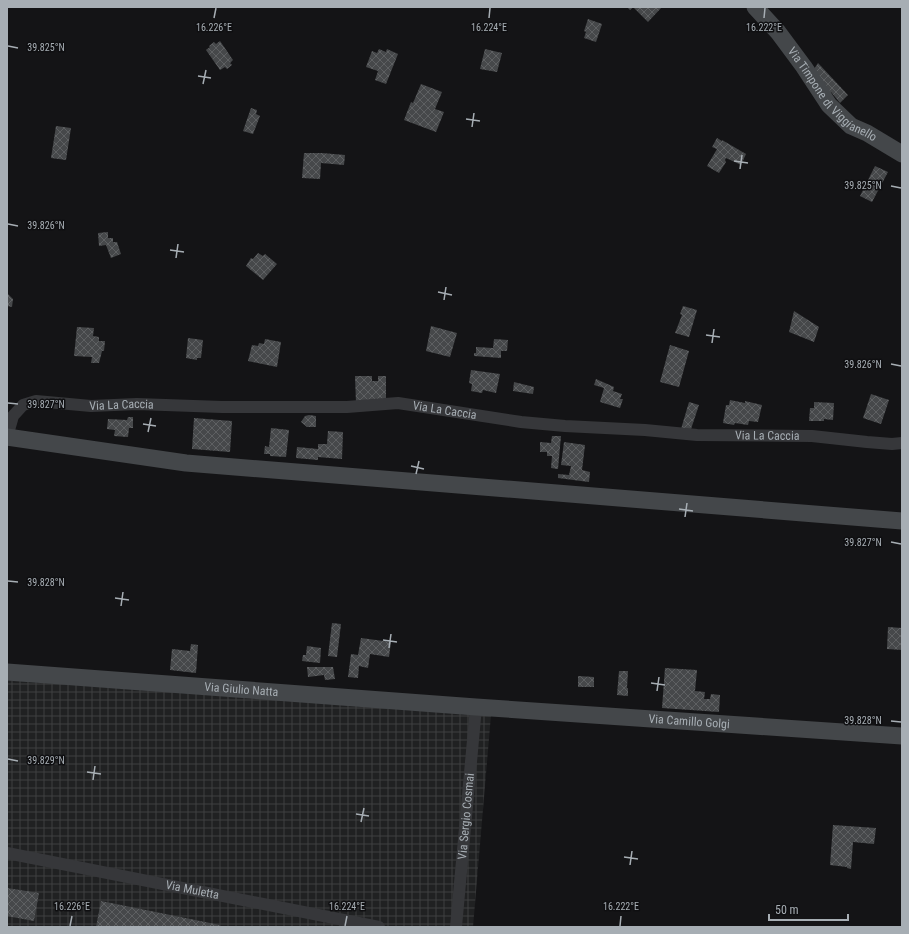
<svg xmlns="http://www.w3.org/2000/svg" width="909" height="934" font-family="'Roboto Condensed',sans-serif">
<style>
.industrial{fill:url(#industrial-grid)}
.building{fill:url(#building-cross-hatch)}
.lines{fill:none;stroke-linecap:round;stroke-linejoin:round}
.street{stroke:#36373a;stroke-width:12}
.secondary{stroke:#44474a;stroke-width:17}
.ticks{fill:none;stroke:#a7aeb4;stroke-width:1.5}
.labels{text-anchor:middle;stroke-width:3;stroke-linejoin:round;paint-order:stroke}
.street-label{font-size:12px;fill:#a7aeb4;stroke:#0f0f11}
.ticks-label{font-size:10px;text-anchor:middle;fill:#a7aeb4;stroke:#0f0f11;stroke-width:3;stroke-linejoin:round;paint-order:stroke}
</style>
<defs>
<pattern id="industrial-grid" width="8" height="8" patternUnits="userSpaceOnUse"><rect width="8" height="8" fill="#202122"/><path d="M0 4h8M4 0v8" fill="none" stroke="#3e3f40"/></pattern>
<pattern id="building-cross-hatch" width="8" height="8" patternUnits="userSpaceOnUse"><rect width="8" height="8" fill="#46484a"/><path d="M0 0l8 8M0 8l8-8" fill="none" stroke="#5e6062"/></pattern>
</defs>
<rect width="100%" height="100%" fill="#141416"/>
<path class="industrial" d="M7 680 491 715 473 927H7Z"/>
<path class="building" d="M627 7H662L648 22 633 7 630 10Z
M588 19 602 24 596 42 584 38 586 32 584 31Z
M220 41 233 60 230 63 232 65 227 69 225 67 220 70 206 50 210 47 209 46 214 42 216 44Z
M379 49 386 52 387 49 398 54 386 84 375 80 378 71 366 67 372 51 377 53Z
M485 49 502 53 497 72 480 69Z
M818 63 848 95 840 103 831 92 828 95 812 72Z
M421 84 442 92 435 109 444 112 436 132 404 120 411 102 413 103Z
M251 108 257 110 256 114 260 116 253 134 243 131Z
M56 126 71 128 66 160 51 158Z
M717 138 722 141V140L746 154 741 165 726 158 725 160 726 162 719 173 707 166 717 149 712 147Z
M304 153H322L345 155 344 165 321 163 320 179 302 178Z
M875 166 888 172 872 202 860 196Z
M108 232V238H113V242H117L121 254 111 258 106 245 99 246 98 233Z
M258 253 263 256 265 254 277 264 263 280 246 266 251 258 253 259Z
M7 293 13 299 12 307 7 306Z
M683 306 697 310 689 337 675 333 682 315 680 314Z
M794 311 819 327 814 342 789 332Z
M431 326 457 333 450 357 426 351Z
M77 327 94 328 93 336 99 337V341H105L104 351H102L99 363H91L92 357 74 356Z
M188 338 203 340 201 358H197V360L186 358Z
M265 339 281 342 277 367 248 361 252 345 258 346 259 343 264 344Z
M494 339 508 340 507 351H501V358L474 356V353H476V347L493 348Z
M670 345 689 351 679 387 660 382Z
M471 370 500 374 496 393 483 390 482 393 471 391 472 384 469 383Z
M355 376H372V381H378V376H386V403H356Z
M596 379 614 387 613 391 622 394 620 399H623L620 408 600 402 604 388 594 385Z
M514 382 534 387 533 394 513 391Z
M871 394 889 400 881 424 863 418Z
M730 400 745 403V401L762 405 758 422 749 421 748 425 735 423 734 425 723 423 726 405H729Z
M689 402 699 405 690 432 681 429Z
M814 402 834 403 833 420 824 419V421H809L810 408H814Z
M309 415 316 416V427H307L301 422 305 416Z
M128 417H133V428H129L128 437 114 436 115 430 107 429 108 419 127 420Z
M194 418 232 421 230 452 192 449Z
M271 428 289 430 286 457 270 456V454H264L265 446 269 447Z
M328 431 343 432 342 459 318 457V460L296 458 297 447 318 449V444H327Z
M552 436H561L558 469 551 468 552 456H547V452H540V442L551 443Z
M564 442 585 445 582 470 590 472 589 482 558 478V474L569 475 571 466 561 465Z
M332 623 341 624 337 657 328 656Z
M888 627 902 628V650L887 649Z
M361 638 391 642 389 657 370 654 368 668 359 666 358 678 348 677 351 654 358 655Z
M191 644 198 645 196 673 170 670 172 649 190 651Z
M307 646 321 648 320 663 302 661 303 655H306Z
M307 667H333L335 679 325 680 324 675 308 677Z
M665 668 697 670 695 691 705 692 704 699H710L711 694 720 695 719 712 662 708Z
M619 671H628L627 688H628V696L617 695Z
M578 676 594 677V687H578Z
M833 825 876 828 874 844 853 842 851 869 847 868V867L830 865Z
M7 888 39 893 34 921 7 916Z
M101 901 220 925 219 927H96Z"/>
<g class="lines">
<g class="street">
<path id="s1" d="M7 437 13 416 23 405 36 401 91 406 137 404 222 407H347L398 403 521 422 565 426 645 430 697 435 812 436 867 442 892 444 902 443"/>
<path id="s2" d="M7 853 379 927"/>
<path id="s3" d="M456 927 476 707"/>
</g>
<g class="secondary">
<path id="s4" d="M755 7 778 32 804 67 829 105 851 126 867 133 902 154"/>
<path d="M7 437 186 463 902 521"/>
<path id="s5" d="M7 672 476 707 902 736"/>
</g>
</g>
<path class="ticks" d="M214 18 216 8M489 18 490 8M764 18 765 8M8 46 18 48M198 76 211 78M203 84 206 70M466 119 480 121M472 127 474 113M734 161 748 163M740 169 742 155M891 186 901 188M8 224 18 226M170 250 184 252M176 258 178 244M438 292 452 295M444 300 446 287M706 335 720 337M712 343 714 329M891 364 901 366M8 403 18 404M143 424 156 426M148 432 151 418M411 466 424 469M416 474 419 461M679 509 693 511M685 517 687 503M891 542 901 544M8 581 18 582M115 598 129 600M121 606 123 592M383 640 397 642M389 648 391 634M651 683 665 685M657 691 659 677M891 721 901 722M8 759 18 761M87 772 101 774M93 780 95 766M356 814 369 816M361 822 364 808M624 857 638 859M630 865 632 851M70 926 72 916M345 926 347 916M620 926 621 916"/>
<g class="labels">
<g class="street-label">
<text dy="4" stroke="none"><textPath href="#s4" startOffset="118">Via Timpone di Viggianello</textPath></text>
<text dy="4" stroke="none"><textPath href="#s1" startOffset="136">Via La Caccia</textPath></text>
<text dy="4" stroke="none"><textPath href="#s1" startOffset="460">Via La Caccia</textPath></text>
<text dy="4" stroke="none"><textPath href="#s1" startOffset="784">Via La Caccia</textPath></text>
<text dy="4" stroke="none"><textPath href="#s5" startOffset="235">Via Giulio Natta</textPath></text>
<text dy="4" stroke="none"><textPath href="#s5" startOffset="684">Via Camillo Golgi</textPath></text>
<text dy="4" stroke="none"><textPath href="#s3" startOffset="111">Via Sergio Cosmai</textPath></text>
<text dy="4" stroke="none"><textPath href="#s2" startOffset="189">Via Muletta</textPath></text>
</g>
</g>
<g class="ticks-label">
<text x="214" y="31">16.226°E</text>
<text x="489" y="31">16.224°E</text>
<text x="764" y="31">16.222°E</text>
<text x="46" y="51">39.825°N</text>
<text x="863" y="189">39.825°N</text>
<text x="46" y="229">39.826°N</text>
<text x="863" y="368">39.826°N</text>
<text x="46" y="408">39.827°N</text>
<text x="863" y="546">39.827°N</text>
<text x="46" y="586">39.828°N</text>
<text x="863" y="724">39.828°N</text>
<text x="46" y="764">39.829°N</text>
<text x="72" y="910">16.226°E</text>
<text x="347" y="910">16.224°E</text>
<text x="621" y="910">16.222°E</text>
</g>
<rect width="909" height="934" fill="none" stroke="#a7aeb4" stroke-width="16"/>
<path d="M769 914v6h79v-6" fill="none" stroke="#a7aeb4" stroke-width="2"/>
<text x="775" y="914" font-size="12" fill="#a7aeb4" stroke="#0f0f11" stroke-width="3" paint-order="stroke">50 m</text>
</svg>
